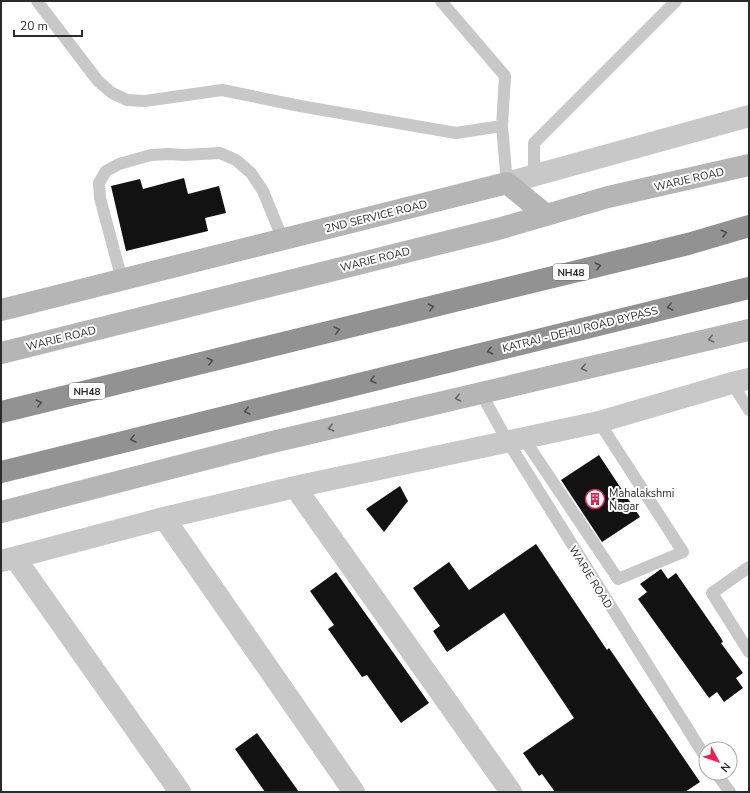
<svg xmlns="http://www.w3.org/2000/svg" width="750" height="793" font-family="'Nunito Sans',sans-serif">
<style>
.building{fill:#121212}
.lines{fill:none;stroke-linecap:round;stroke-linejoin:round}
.lane{stroke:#c8c8c8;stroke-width:12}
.street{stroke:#c8c8c8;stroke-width:22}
.secondary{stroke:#b5b5b5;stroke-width:22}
.highway{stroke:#929292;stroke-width:22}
.oneway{stroke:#4f4f4f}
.oneway2{stroke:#696969}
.labels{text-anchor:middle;stroke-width:4;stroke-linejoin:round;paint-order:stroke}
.shield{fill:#fff;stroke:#6b6b6b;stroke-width:1}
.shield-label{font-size:10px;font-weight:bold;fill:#2b2b2b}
.street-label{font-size:11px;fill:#2b2b2b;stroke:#fff}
.poi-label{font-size:11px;fill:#2b2b2b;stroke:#fff;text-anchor:start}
</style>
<rect width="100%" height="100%" fill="#fff"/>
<path class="building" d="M184 178 188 194 219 186 226 213 205 218 208 231 126 251 111 186 140 179 143 189Z
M599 455 640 517 602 542 561 480Z
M400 486 408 501 384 532 366 509Z
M536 544 607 650 609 648 700 782 685 792H555L542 774 539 776 523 753 574 718 504 613 447 652 433 631 440 626 413 588 449 562 469 590Z
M661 569 668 579 676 573 721 638 723 642 721 643 743 673 736 678 743 688 724 702 717 692 709 698 638 599 647 592 640 584Z
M336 572 429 703 401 723 367 675 362 677 328 629 334 625 310 591Z
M257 733 299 792H265L235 749Z"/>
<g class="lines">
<path class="lane" d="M37 1 98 81 112 93 127 100 145 101 222 90 300 106 456 133 502 126
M441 1 505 76 502 126 507 183
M534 176V143L676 1
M122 280 100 198 99 183 106 171 119 164 151 155 168 154 184 155 220 153 236 160 251 173 263 191 283 240
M732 383 749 410
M481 393 508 442 706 758
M524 439 618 579 683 552 599 422
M749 567 712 593 749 652
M716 773 730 792"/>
<path class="street" d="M507 183 749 116
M295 487 511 792
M164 518 354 792
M15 558 180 792
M1 561 164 518 295 487 599 422 732 383 749 379"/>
<path class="secondary" d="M1 310 507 183 546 215
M1 353 498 229 608 197 749 165
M1 512 264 444 749 330"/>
<path class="highway" d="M1 412 688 244 749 226
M1 472 749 288"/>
</g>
<defs><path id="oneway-chevron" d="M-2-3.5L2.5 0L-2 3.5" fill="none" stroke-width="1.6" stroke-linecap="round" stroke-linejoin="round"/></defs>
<g class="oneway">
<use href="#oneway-chevron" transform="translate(724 233) rotate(-16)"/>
<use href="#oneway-chevron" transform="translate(598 266) rotate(-14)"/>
<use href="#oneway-chevron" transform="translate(431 307) rotate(-14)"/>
<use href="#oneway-chevron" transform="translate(670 307) rotate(166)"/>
<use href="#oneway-chevron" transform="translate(337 330) rotate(-14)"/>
<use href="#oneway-chevron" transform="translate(490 351) rotate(166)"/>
<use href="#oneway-chevron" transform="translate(210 361) rotate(-14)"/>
<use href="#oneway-chevron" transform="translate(373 380) rotate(166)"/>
<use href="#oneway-chevron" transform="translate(39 403) rotate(-14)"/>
<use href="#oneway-chevron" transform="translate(247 411) rotate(166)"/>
<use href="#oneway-chevron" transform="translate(133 439) rotate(166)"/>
</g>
<g class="oneway2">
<use href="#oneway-chevron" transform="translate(711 339) rotate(167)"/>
<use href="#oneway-chevron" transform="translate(584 368) rotate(167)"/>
<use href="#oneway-chevron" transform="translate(458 398) rotate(167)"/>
<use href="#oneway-chevron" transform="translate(331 428) rotate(167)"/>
</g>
<defs>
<g id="building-ring" transform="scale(1)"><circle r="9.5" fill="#fff" stroke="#f21d4e" stroke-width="1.5"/><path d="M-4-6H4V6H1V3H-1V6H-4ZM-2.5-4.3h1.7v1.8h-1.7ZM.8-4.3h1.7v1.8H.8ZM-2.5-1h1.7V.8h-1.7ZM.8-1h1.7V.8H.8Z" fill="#f21d4e"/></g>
</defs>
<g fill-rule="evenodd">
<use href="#building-ring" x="595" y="499"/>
</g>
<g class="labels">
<g class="shield">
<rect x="553" y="264" width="36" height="16" rx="3"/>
<rect x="69" y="383" width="36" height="16" rx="3"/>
</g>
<g class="shield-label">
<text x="571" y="276">NH48</text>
<text x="87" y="395">NH48</text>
</g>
<g class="street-label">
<text transform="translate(689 179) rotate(-13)" y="4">WARJE ROAD</text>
<text transform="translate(376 216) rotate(-14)" y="4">2ND SERVICE ROAD</text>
<text transform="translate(375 259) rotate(-14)" y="4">WARJE ROAD</text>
<text transform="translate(580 329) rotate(-14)" y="4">KATRAJ - DEHU ROAD BYPASS</text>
<text transform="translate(61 338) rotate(-14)" y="4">WARJE ROAD</text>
<text transform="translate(591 577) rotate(58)" y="4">WARJE ROAD</text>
</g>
<g class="poi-label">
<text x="609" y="497">Mahalakshmi<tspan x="609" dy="13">Nagar</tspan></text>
</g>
</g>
<rect width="750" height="793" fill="none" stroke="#2b2b2b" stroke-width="4"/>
<g transform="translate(718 761) rotate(130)"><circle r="19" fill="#ffffff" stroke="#aaaaaa"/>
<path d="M0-3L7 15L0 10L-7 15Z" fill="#f21d4e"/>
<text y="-6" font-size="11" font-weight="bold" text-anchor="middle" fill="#2b2b2b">N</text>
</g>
<path d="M14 30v6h68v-6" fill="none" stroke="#2b2b2b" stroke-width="2"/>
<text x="20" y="30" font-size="12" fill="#2b2b2b" stroke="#ffffff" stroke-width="3" paint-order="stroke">20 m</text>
</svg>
